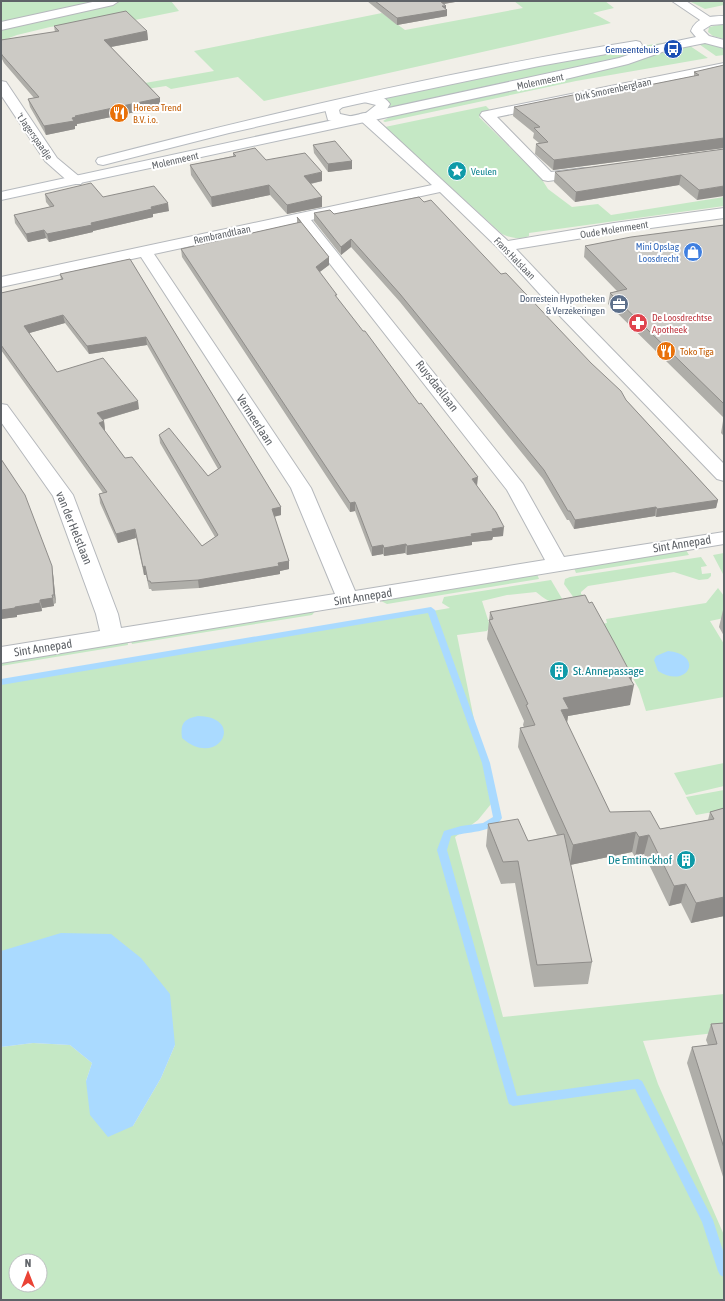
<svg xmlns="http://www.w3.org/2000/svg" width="725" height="1301" font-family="'Asap Condensed',sans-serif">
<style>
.green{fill:#c5e8c5;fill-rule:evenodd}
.water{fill:#aadaff}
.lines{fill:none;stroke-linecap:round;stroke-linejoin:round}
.stream{fill:#aadaff;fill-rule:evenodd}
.street-casing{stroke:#b5b8bc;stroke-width:2}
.secondary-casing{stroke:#b6babf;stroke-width:2}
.street{fill:#fff;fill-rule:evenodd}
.secondary{fill:#fff;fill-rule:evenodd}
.wall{fill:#afaea9;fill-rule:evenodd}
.shaded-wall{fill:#8f8d8a}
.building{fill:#cccac5;stroke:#8f8d8a;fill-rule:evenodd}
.labels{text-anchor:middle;stroke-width:4;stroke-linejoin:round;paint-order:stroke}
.far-transit-label{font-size:10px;fill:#164399;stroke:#fff;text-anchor:end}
.far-street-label{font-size:10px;fill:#5f6368;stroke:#fff}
.far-food-label{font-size:10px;fill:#c56008;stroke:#fff;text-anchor:start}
.far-culture-label{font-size:10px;fill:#0d838f;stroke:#fff;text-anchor:start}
.far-shop-label{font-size:10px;fill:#366cbe;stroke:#fff;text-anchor:end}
.far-service-label{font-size:10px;fill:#4e5e75;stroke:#fff;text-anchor:end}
.far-health-label{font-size:10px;fill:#be3a42;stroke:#fff;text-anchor:start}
.street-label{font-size:12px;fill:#5f6368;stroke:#fff}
.culture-label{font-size:12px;fill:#0d838f;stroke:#fff;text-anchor:start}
</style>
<rect width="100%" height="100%" fill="#f1efe8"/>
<path class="green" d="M1 1H103L1 23Z
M121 1H171L179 11 120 23 71 24 50 27 17 35 1 41V28Z
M514 1H605L614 8 593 13 611 23 264 101 238 77 171 89 166 86 127 92 122 87 214 71 194 51 382 13 405 30 523 8Z
M689 1H724V5L705 9Z
M724 24V39L713 36 708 32 709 27Z
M682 40 684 41 628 56 390 109 388 105 377 98 596 53Z
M696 42 724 45V55L716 56Z
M687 44 708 58 576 81 385 122 383 121 393 115 612 68 652 53Z
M486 106 492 112H483L479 117 541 178 548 189 572 207 598 204 611 215 724 197V206L529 233V236C519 240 511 238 502 234L385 127Z
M686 550 689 555 576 573 574 568Z
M724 553V576L713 555Z
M701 557 707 566 701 567 702 574 711 573V576L708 579 699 580 674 572 588 586 581 592V594L587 597 586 599 574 598 564 584 565 579 570 577Z
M537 574 539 579 387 604 377 599Z
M551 580 564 602C551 604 546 600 536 592L507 595 482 601 490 626 487 631 457 635 491 804 478 820 455 837 503 1017 724 994V1032L643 1041 658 1084 724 1235V1300H1V1047L33 1043 70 1045 92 1063 86 1081 133 1126 161 1078 175 1045 4 951H1V683L450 608 442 603 444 597ZM16 1261H40V1285H16Z
M718 588 724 596V618L710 621 724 644V697L646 711 639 689 602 624 607 623 606 619 706 603Z
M317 609 312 615 132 644 130 639Z
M127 639 128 645 1 666V660Z
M724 763V786L686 795 674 773Z
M724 790V810L696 815 686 797Z"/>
<path class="water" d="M668 651C706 655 687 690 658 671L654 660 656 656Z
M198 716C247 717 218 770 182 738 180 723 184 719 198 716Z
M61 933 111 934 141 958 170 994 175 1045 161 1078 133 1126 108 1137 90 1115 86 1081 92 1063 70 1045 33 1043 1 1047V951Z"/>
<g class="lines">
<path class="stream" d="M431 607 435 610 490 763 502 818C493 833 466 832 451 836L447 850 517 1096 638 1079 642 1081 713 1220 724 1254V1277L720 1275 718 1271 702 1222 635 1089 513 1106 509 1104 508 1101 437 850 444 831 461 826 483 823 493 817 482 763 428 613 1 685V679Z"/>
<g class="street-casing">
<path id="street" d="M97 1H119L113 5 1 30V22Z
M672 1H686L716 21 714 24H706Z
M724 63V71L497 117 551 172 584 168 589 169 591 172 589 175 584 176 548 181 543 180 480 115 482 112 487 111Z
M1 81 6 82 57 158 81 178 83 181 81 184H71L45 161 1 95Z
M365 94C375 95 384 95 390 104L384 114 375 118 508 241 614 223 724 208V218L614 233 516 249 569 305 724 464V481L717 479 557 313 499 249 440 192 311 220 523 484 564 557 724 532V544L1 663V647L100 631 96 614 53 496 1 422V404L7 405 73 495 118 614 121 628 335 594 291 488 141 257 1 287V277L432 185 360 120 358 117 360 114 366 113 376 105 360 101 358 98 360 95ZM298 223 507 490 545 560 355 591 311 488 154 254Z
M339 100 344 101 346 104 339 110 340 114 354 117 356 120 354 123C346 125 336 122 328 120L325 109 334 101Z"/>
</g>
<g class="secondary-casing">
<path id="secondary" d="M724 16V24L711 25 703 30 709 36 724 40V48L705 43 665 51 628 64 570 78 1 200V192L619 58 658 45 696 37 691 31C696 17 711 16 724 16Z
M636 41 640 42 642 45 640 48 539 66 357 104 229 133 103 165 98 164 96 161 98 158C275 112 455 70 636 41Z"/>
</g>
<use href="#street" class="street"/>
<use href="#secondary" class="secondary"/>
</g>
<path class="wall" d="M367 1H461L444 4 446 9 447 16 397 25Z
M54 26 147 31 148 40 111 47 160 98V107L77 124V126H75V129L46 135 30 107 28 99 34 98 4 63 1 57V40L55 32Z
M724 65V148L553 170 535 154 536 144 539 143 533 138 534 133 513 116 514 107 584 98 694 76V72Z
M313 145 352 161V169L328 172 314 153Z
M724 149 697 200 679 185 575 202 554 182 555 172Z
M233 153 266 160 322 181 311 184 322 197V207L287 214 270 195 212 207 191 175 190 165 233 156Z
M45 194 103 197 169 211 153 214V217L93 231V232L49 242 46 238 28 242 15 223 14 215 50 207 46 202Z
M424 202 501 274 626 400 718 500 716 508 656 517 655 516 574 529 569 520H567L543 479 400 302 351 247 341 255 314 221V213L334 214Z
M297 217 329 257V265L319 272 337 298 477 486 503 536 493 537 492 540 472 542V545L407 555 405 553 384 556 383 554 372 556 355 511 350 512 182 257 181 249 297 223Z
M724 225V418L608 304 610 293 617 291 584 257 585 246Z
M130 259 281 507V515L274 517 289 561V569L280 571V574L199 588 152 591 151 589H149L146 575H144L136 538 118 543 100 503 99 494 103 493 1 350V293L61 280 60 274ZM65 323 89 354 147 345 218 469 208 476 159 435 160 443 215 537 202 546 125 458 104 430H105L104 421 103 420 139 409 57 372 29 333Z
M723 421H724V436L721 433Z
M53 574 56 603 54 604V606L42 608V611L17 615V617L1 619Z
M589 603 631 681 630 705 568 716 567 723 610 812 660 829 708 820 710 812 724 808V916L691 923 681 903 669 906 644 854 635 857 632 852 570 865 592 962 588 984 534 987 515 883 501 884 486 846 488 824 528 841 557 835 518 747 520 728 524 727 523 725 524 721 487 639 490 612Z
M723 610H724V636L719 627Z
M724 1023V1180L687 1063 692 1047 708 1045 706 1040 711 1024Z"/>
<path class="shaded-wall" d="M437 1H461L437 5Z
M442 6H446V10H447V16L397 25V18Z
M147 31 148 40 105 48 104 40Z
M160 98V107L77 124V126H75V129L46 135 44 126 72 118 75 116Z
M724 138V148L553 170 554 160Z
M352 161V169L328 172V164Z
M322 172V181L304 185V176Z
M681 175 679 185 575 202 576 192Z
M269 185 270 195 212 207 211 197Z
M724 186V196L697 200 699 190Z
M322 197V207L287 214V205Z
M168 203 169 211 153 214V217L93 231V232L49 242 47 234 151 207Z
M44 230 46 238 28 242 26 234Z
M351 239V247L341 255V247Z
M329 257V265L316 275V267Z
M63 315 65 323 26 334 24 326Z
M146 337 147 345 89 354 87 346Z
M138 401 139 409 98 421 97 413Z
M104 421 105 430 100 431 99 423Z
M478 477 477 486 472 479Z
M718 500 716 508 656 517 657 509Z
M355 502V511L350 512V503Z
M281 507V515L272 517V509Z
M656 507 655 516 574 529 575 520Z
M504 527 503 536 493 537 492 540 472 542V545L407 555V546L471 534 492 529Z
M135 529 136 538 118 543 116 534Z
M406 544 405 553 384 556V548Z
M383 545V554L372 556V547Z
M289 561V569L280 571V574L199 588 198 580 278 563Z
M52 566 53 574 56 603 54 595Z
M145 566 146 575H144L143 567Z
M52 595 54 606 42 608 40 600Z
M40 603 42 611 17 615V617L1 619V610L15 607Z
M632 676 631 686 634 685 630 705 568 716 566 729 561 710 563 698Z
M636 832 632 852 570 865 573 845Z
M649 835 644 854 635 857 639 837Z
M686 884 681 903 669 906 674 886Z
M724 897V916L691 923 696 903Z"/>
<path class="building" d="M375 1H440L446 6H442L447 10 397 18Z
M126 11 147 31 104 40 160 98 75 116 76 117 72 118 74 121 44 126 28 99 39 97 2 55 1 52V40L59 31 54 26Z
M724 65V138L554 160 536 144 548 142 534 128 540 127 514 107 578 94 584 98 699 75 694 72Z
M335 141 352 161 328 164 313 145Z
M255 148 266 160 305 153 322 172 304 176 322 197 287 205 269 185 211 197 190 165 236 156 233 153Z
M724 149V186L699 190 681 175 576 192 555 172Z
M91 183 103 197 154 186 168 203 151 207 152 209 91 223 92 225 47 234 44 230 26 234 14 215 54 206 45 194Z
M419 197 424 202 431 200 501 274 506 273 591 363 621 391 626 400 718 500 657 509 656 507 575 520 570 511H568L544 470 400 294 351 239 341 247 314 213 330 210 334 214Z
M297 217 329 257 316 267 337 295H335L363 331H365L419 404 421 403 478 477 472 479 496 512 504 527 492 529 493 531 471 534 472 536 407 546 406 544 384 548 383 545 372 547 355 502 350 503 181 249 301 222Z
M724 225V404L610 293 627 289 585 246 631 237Z
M130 259 281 507 272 509 289 561 278 563 279 566 198 580 151 583 150 581H148L145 566 143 567 135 529 116 534 99 494 107 492 1 345V293L63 279 60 274ZM63 315 87 346 146 337 221 467 208 476 169 428 159 435 218 535 202 546 132 457 125 458 99 423 104 421 97 413 138 401 103 358 57 372 24 326Z
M1 459 25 495 52 566 54 595H52L53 598 40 600V603L15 607V608L1 610Z
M585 595 589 603 592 602 614 642 632 676 629 677 634 685 563 698 569 709 561 710 610 812 650 811 660 829 714 819 710 812 724 808V897L696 903 686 884 674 886 649 835 639 837 636 832 573 845 520 728 535 725 526 705 528 704 489 620 493 619 490 612Z
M518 819 528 841 564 834 592 962 537 965 518 861 503 862 488 824Z
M724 1023V1148L692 1047 717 1044 711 1024Z"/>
<defs>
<g id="bus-disc" transform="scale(1)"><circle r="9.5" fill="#1a4fb4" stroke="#fff"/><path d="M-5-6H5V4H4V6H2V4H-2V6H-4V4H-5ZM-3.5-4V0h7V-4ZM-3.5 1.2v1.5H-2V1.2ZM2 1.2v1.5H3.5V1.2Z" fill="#fff"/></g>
<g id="restaurant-disc" transform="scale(1)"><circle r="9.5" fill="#e8710a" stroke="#fff"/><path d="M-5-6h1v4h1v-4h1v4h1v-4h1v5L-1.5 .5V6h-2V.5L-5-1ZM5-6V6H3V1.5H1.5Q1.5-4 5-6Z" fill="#fff"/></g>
<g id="sight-disc" transform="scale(1)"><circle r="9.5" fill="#0f9aa8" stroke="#fff"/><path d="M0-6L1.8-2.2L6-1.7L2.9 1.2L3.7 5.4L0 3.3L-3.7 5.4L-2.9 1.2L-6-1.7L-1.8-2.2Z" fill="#fff"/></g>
<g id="shop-disc" transform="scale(1)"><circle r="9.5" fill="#3f7fe0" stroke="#fff"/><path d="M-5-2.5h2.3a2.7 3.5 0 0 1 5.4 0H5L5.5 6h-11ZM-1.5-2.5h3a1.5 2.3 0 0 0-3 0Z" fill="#fff"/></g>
<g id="office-disc" transform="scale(1)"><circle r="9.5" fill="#5c6f8a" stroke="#fff"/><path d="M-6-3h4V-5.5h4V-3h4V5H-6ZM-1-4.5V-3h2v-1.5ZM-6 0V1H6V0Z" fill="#fff"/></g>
<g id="pharmacy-disc" transform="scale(1)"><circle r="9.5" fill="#e0444e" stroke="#fff"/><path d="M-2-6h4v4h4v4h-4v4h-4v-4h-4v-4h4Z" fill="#fff"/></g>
<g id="building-disc" transform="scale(1)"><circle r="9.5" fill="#0f9aa8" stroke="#fff"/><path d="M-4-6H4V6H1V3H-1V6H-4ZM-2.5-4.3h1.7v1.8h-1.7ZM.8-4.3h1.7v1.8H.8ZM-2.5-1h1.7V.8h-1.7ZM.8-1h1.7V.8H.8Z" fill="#fff"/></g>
</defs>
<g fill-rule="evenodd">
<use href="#bus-disc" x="673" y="49"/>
<use href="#restaurant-disc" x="119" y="113"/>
<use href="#sight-disc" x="457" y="171"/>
<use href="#shop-disc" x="693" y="252"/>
<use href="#office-disc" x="619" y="304"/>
<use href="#pharmacy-disc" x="638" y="323"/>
<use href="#restaurant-disc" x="666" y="351"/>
<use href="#building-disc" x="559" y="671"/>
<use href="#building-disc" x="686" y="860"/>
</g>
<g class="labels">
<g class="far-transit-label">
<text x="659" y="53">Gemeentehuis</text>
</g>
<g class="far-street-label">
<text transform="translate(540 81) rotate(-12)" y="4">Molenmeent</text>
<text transform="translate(613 89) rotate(-12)" y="4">Dirk Smorenberglaan</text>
<text transform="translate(35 136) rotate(55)" y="4">'t Jagerspaadje</text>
<text transform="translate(175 160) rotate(-13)" y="4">Molenmeent</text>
<text transform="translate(614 229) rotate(-9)" y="4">Oude Molenmeent</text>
<text transform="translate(222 234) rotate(-12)" y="4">Rembrandtlaan</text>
<text transform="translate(515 258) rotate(46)" y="4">Frans Halslaan</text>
</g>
<g class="far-food-label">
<text x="133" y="111">Horeca Trend<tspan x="133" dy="12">B.V. i.o.</tspan></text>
<text x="680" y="355">Toko Tiga</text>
</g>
<g class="far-culture-label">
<text x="471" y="175">Veulen</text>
</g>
<g class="far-shop-label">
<text x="679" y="250">Mini Opslag<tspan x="679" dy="12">Loosdrecht</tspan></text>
</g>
<g class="far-service-label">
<text x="605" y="302">Dorrestein Hypotheken<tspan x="605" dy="12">&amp; Verzekeringen</tspan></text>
</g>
<g class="far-health-label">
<text x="652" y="321">De Loosdrechtse<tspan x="652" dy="12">Apotheek</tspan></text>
</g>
<g class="street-label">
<text transform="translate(437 386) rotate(52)" y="4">Ruysdaellaan</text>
<text transform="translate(255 420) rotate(57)" y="4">Vermeerlaan</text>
<text transform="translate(74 528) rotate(68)" y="4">van der Helstlaan</text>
<text transform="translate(682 544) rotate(-9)" y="4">Sint Annepad</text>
<text transform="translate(363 597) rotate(-9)" y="4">Sint Annepad</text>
<text transform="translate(43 648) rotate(-9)" y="4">Sint Annepad</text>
</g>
<g class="culture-label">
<text x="573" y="675">St. Annepassage</text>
<text x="672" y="864" text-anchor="end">De Emtinckhof</text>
</g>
</g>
<rect width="725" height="1301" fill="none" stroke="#5f6368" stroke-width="4"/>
<g transform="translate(28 1273)"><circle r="19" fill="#ffffff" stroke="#bfc1c3"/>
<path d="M0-3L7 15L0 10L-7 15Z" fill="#ea4335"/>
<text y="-6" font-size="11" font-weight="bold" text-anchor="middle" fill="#5f6368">N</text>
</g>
</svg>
